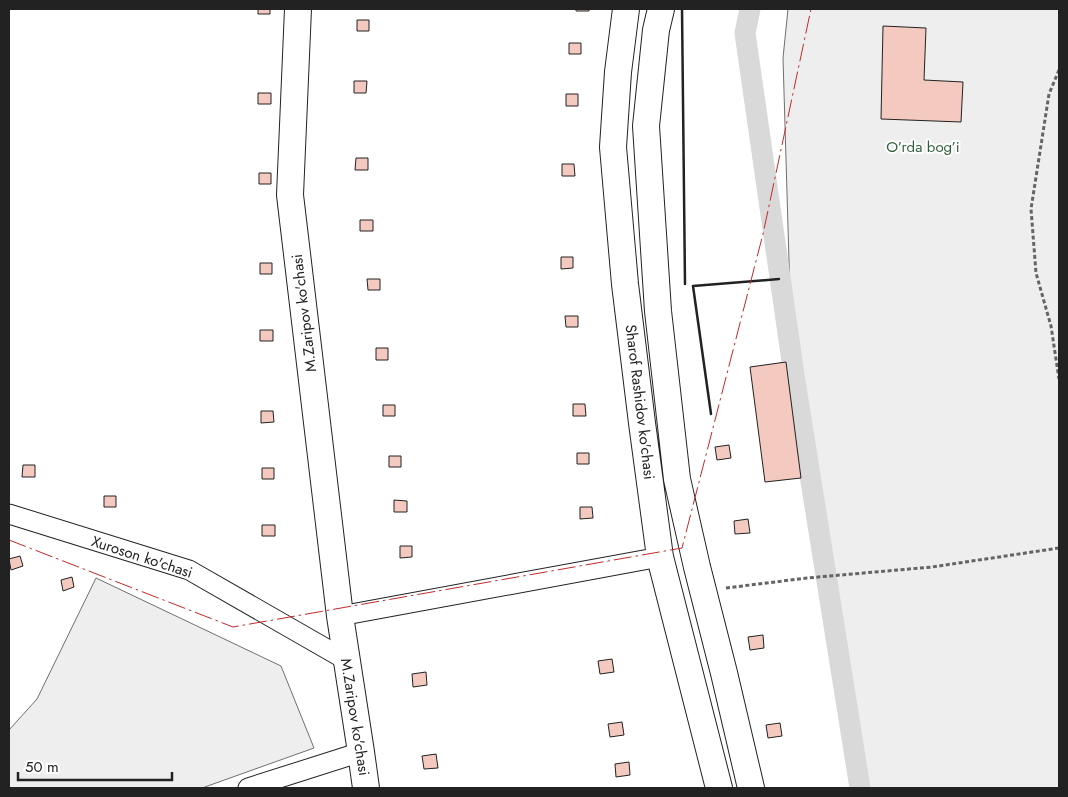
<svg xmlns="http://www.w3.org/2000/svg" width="1068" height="797" font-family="Jost,sans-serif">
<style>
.green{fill:#eee;stroke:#6f6f6f}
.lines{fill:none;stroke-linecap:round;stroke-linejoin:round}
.canal{stroke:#d9d9d9;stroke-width:21}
.building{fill:#f3c9c0;stroke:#222}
.street-casing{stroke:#222;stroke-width:21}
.secondary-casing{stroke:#222;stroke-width:28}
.path{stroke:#646464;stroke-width:3;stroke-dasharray:4 2.5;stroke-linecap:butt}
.street{stroke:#fff;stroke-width:19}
.secondary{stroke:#fff;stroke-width:26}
.wall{stroke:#222;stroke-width:2.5}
.power{stroke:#c62828;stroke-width:1;stroke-dasharray:18 4 2.5 4;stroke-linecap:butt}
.labels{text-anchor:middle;stroke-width:4;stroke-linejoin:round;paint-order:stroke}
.park-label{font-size:15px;fill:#2f5e38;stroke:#fff}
.street-label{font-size:15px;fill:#222;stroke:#fff}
</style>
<rect width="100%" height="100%" fill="#fff"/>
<path class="green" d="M788 9H1059V788H868L842 625 815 485 791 328 783 58Z
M96 578 281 666 314 748 202 788H9V730L37 699Z"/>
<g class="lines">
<path class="canal" d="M750 9 745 33 794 375 860 788"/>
</g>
<path class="building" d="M258 9H270V14H258Z
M576 9H589V11H576Z
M357 20H369V31H357Z
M883 26 926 28 924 80 963 82 961 122 881 119Z
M569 43H581V54H569Z
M354 81H367L366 93H354Z
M258 93H271V104H258Z
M566 94H578V106H566Z
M356 158H368V170H355Z
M562 164H574L575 176H562Z
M259 173H271V184H259Z
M360 220H373V231H360Z
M561 257H573V268L561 269Z
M260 263H272V274H260Z
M367 279H380V290H368Z
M565 316H578V327H566Z
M260 330H273V341H260Z
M376 348H388V360H376Z
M786 362 801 478 765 482 750 367Z
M573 404H585L586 416H573Z
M383 405H395V416H383Z
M261 411H273L274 422 261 423Z
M729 445 731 458 717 460 715 447Z
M577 453H589V464H577Z
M389 456H401V467H389Z
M23 465H35V477H22Z
M262 468H274V479H262Z
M104 496H116V507H104Z
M394 500 407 501V512H394Z
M580 507H592L593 518 580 519Z
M748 519 750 533 735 534 734 521Z
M262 525H275V536H262Z
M400 546H412V557L400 558Z
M20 556 23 566 11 570 9 559Z
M72 577 74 587 63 591 61 580Z
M763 635 764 648 750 650 748 637Z
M612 659 614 672 600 674 598 661Z
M426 672 427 685 413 687 412 674Z
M622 722 624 735 610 737 608 724Z
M780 723 782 736 768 738 766 725Z
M436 754 438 768 424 769 422 756Z
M629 762 630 775 616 777 615 764Z"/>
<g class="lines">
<g class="street-casing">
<path id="street" d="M9 514 189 570 346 660
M340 616 660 557
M248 788 361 752"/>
</g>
<g class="secondary-casing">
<path id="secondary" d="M298 9 290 195 340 616 361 752 366 788
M626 9 618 72 613 147 625 284 642 423 660 557 719 788
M661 9 656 30 646 126 658 311 677 479 697 567 724 673 751 788"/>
</g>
<path class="path" d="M1059 70 1049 94 1031 209 1036 273 1051 326 1059 379
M726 588 807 578 932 567 1059 548"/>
<use href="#street" class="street"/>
<use href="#secondary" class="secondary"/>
<path class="wall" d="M682 9 685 284
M711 414 693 286 779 279"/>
<path class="power" d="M9 540 233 627 682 548 763 234 811 9"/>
</g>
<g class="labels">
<g class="park-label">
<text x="923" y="152">O’rda bog’i</text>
</g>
<g class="street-label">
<text transform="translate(304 313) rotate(-97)" y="5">M.Zaripov ko'chasi</text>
<text transform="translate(640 402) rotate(83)" y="5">Sharof Rashidov ko'chasi</text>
<text transform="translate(142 557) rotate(18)" y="5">Xuroson ko'chasi</text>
<text transform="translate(355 717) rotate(81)" y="5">M.Zaripov ko'chasi</text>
</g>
</g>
<rect width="1068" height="797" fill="none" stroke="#222222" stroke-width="20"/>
<path d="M18 772v8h154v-8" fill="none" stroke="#222222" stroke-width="2.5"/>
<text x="25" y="772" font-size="15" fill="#222222" stroke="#ffffff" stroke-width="4" paint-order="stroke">50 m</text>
</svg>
